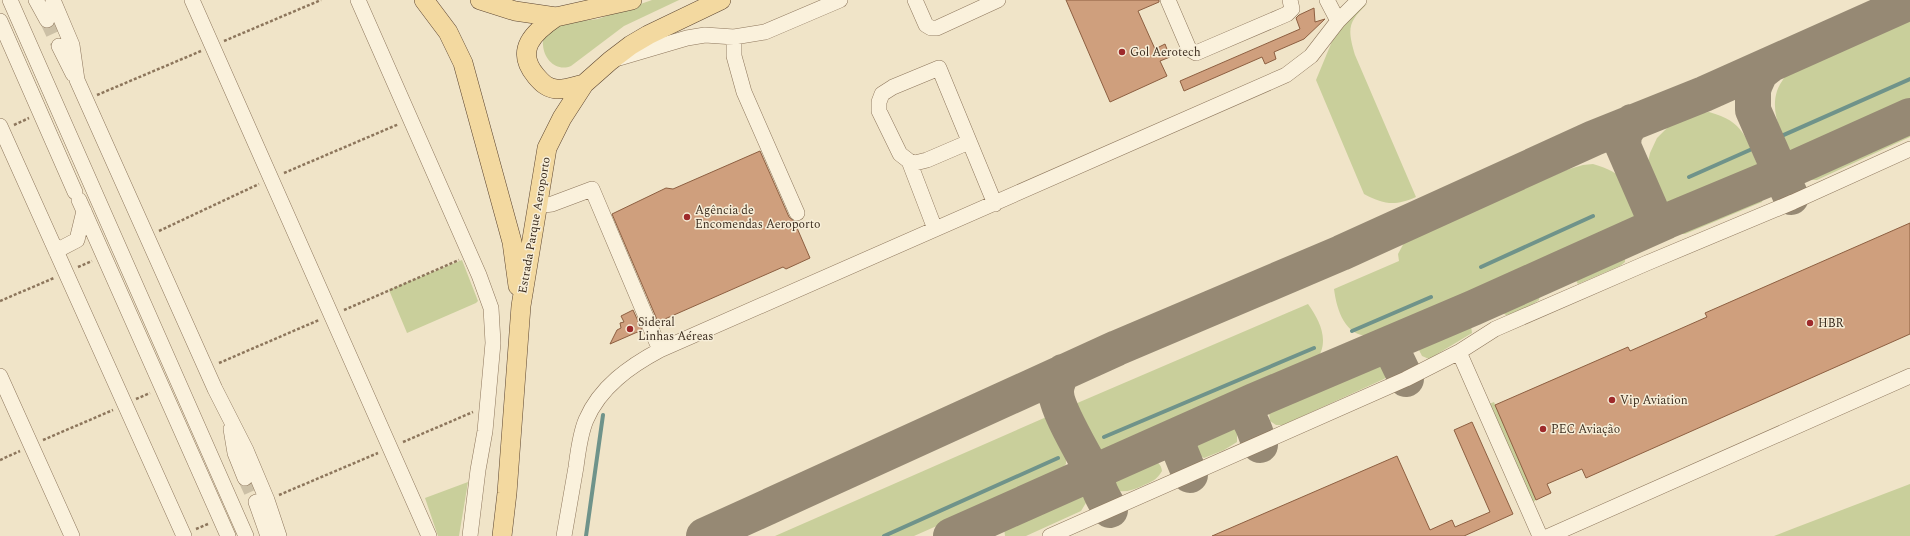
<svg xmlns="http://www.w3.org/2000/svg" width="1910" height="536" font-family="Spectral,serif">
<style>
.green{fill:#c9cf9b}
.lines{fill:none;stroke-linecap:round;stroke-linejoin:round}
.stream{stroke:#6f938a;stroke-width:4}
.taxiway{stroke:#968974;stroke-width:36}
.building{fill:#cf9f7d;stroke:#8d5f41}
.minor-tunnel{stroke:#ccc0a6;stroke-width:15;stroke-dasharray:15 8;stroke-linecap:butt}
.minor-casing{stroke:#8d765c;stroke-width:16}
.major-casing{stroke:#5b4430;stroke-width:20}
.path{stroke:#8d765c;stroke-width:2.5;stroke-dasharray:3 2;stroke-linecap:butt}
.minor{stroke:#faf1dc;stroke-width:15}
.major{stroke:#f3d9a0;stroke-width:19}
.poi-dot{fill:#9e2a2b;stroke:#f7eed8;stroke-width:1.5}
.labels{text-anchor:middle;stroke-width:3;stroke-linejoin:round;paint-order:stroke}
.poi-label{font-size:12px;fill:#3d2e20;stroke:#f7eed8;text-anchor:start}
.street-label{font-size:12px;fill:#3d2e20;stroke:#f7eed8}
</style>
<rect width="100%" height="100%" fill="#f0e4c8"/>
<path class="green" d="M652 0H679L624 26 571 66C557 72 544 60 543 45 542 41 545 36 546 32L565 23 598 19Z
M1368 3C1348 22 1347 28 1355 55L1416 197C1395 206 1385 205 1364 194L1316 80 1333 39 1350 15Z
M1910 18V101L1792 154C1782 135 1770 113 1777 91 1779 85 1784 78 1788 72Z
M1709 112C1745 122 1745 137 1759 168L1673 206 1660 201 1653 194 1646 170 1650 153 1657 138 1669 126 1688 115Z
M1910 127V137L1817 180H1812L1808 178V174L1810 170Z
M1593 164C1624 173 1632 185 1639 216L1635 221 1374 336C1346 339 1337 312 1334 289L1399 261 1398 254 1405 241 1566 170 1583 165Z
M1762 192 1764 194 1762 202 1685 234H1681L1679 230 1684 224Z
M1622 254 1625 257V262L1620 266 1578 284 1575 279V275L1581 270Z
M462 260 478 301 476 303 407 333 389 290Z
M1537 291 1540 294 1539 300C1530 306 1517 314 1506 315L1503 313C1504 299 1526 295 1537 291Z
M1308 304C1321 322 1331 344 1314 363L1110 452C1104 452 1096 453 1091 448 1082 441 1077 416 1075 404Z
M1466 322 1471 326 1472 333 1429 359 1422 356 1419 350 1424 341Z
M1378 362 1386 365 1390 373 1384 379 1283 425H1276L1270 421 1269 413 1272 406 1372 363Z
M1494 402 1536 500 1532 503 1489 404Z
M1051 415 1066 453V464L1059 472 914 536H775Z
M1223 426 1232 427 1237 431V442L1224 450 1204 458 1193 451 1195 440Z
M1151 459C1158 462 1161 464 1162 471 1157 480 1151 482 1142 486 1127 493 1114 495 1104 480Z
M468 482 459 536H438L425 498Z
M1910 484V536H1774L1792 529Z
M1082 489H1086L1088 492 1089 498 1081 511 1026 536H1005L1004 528 1007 522Z"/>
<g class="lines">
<path class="stream" d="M1689 177 1910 79
M1481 267 1593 216
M1352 331 1431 297
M1104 437 1314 348
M586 536 603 415
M884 536 1058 458"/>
<path class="taxiway" d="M1770 65 1760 73 1755 84 1753 90V110L1791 197
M1632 122 1624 134 1623 146 1653 215
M1379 348 1388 347 1392 350 1406 379
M1063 372C1059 378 1056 384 1056 392 1056 407 1080 448 1088 463
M1235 410C1252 413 1254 431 1260 445
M1182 434 1179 448 1190 475
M1100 470C1093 484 1103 497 1110 510
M704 536 1117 348 1341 253 1594 138 1704 94 1910 2
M951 536 1254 401 1473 308 1667 221 1792 169 1910 116"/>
</g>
<path class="building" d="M1066 0H1159V2L1138 11 1155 49 1165 44 1170 57 1160 61 1167 76 1110 102Z
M1314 8 1315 22 1325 19 1304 39 1274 52 1276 59 1265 64 1262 57 1184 91 1180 81 1300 29 1296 18 1299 15Z
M760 151 789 217 794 221 810 258 786 269 783 267 658 322 612 214 666 188 673 189Z
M1910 223V334L1586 478 1582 469 1547 484 1551 493 1536 500 1495 405 1628 347 1630 351 1707 317 1705 313Z
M633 310 642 330 610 344 617 330 621 328 620 323 624 322 621 316Z
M1472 422 1513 514 1464 536H1212L1397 456 1430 530 1452 520 1455 527 1490 512 1454 430Z"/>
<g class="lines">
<path class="minor-tunnel" d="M47 20 59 46
M245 478 256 502"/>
<g class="minor-casing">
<path id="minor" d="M10 0 246 536
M36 0 47 20
M53 0 72 45 77 80 215 389 246 450 267 500 279 536
M192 0 429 536
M358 0 479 275 491 308 493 343 485 431 478 470 470 536
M915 0 926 25 931 28H937L998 0
M1168 0 1189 49 1196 53 1287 14 1292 9 1290 0
M1327 0 1338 21
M0 21 75 192
M734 37V56L744 92 797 213
M59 46 73 74
M619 58 687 38 705 35 734 37 765 32 840 0
M0 126 184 536
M969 142 927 160 915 163 909 161 900 154 879 111V102L882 94 893 87 939 68 995 204
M909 161 935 229
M79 200 228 536
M536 206 552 204 592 189 660 350
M56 251 77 240 84 211
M1459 352 1495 329 1647 263 1793 202 1910 149
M0 376 72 536
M231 429 235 453 245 478
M256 502 268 536
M564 536C568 513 572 490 576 467 578 452 580 434 586 420 600 387 630 366 660 350L1286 75 1311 56 1338 21 1359 0
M1050 536 1406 379 1459 352 1540 536
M1549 536 1910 376"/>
</g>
<g class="major-casing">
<path id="major" d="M424 0 448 32 463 63 512 242 518 286
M480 0 515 11 556 17 632 0
M556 17C534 32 514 50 536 76 542 83 547 88 556 89 565 90 575 86 584 84
M502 536 507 493 521 306 547 148 562 118 584 84 610 61 631 45 648 35 721 0"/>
</g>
<path class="path" d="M224 41 321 0
M97 95 201 51
M14 125 29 118
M284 173 399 124
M159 231 259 184
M78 267 92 261
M0 301 54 278
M344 310 459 260
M219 363 319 320
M136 399 150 393
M43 440 113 410
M403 442 473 412
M0 460 20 451
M279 495 378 453
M196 529 208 524"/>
<use href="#minor" class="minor"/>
<use href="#major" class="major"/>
</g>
<g class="poi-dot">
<circle cx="1122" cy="52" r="4"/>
<circle cx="687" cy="217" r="4"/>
<circle cx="1810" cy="323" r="4"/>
<circle cx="630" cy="329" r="4"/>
<circle cx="1612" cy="400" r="4"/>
<circle cx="1543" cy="429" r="4"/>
</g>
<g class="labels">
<g class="poi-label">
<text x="1130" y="56">Gol Aerotech</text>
<text x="695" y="214">Agência de<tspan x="695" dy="14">Encomendas Aeroporto</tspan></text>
<text x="638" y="326">Sideral<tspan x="638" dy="14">Linhas Aéreas</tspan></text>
<text x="1818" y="327">HBR</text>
<text x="1620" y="404">Vip Aviation</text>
<text x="1551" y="433">PEC Aviação</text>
</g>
<g class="street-label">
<text transform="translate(534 225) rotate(-80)" y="4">Estrada Parque Aeroporto</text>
</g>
</g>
</svg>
